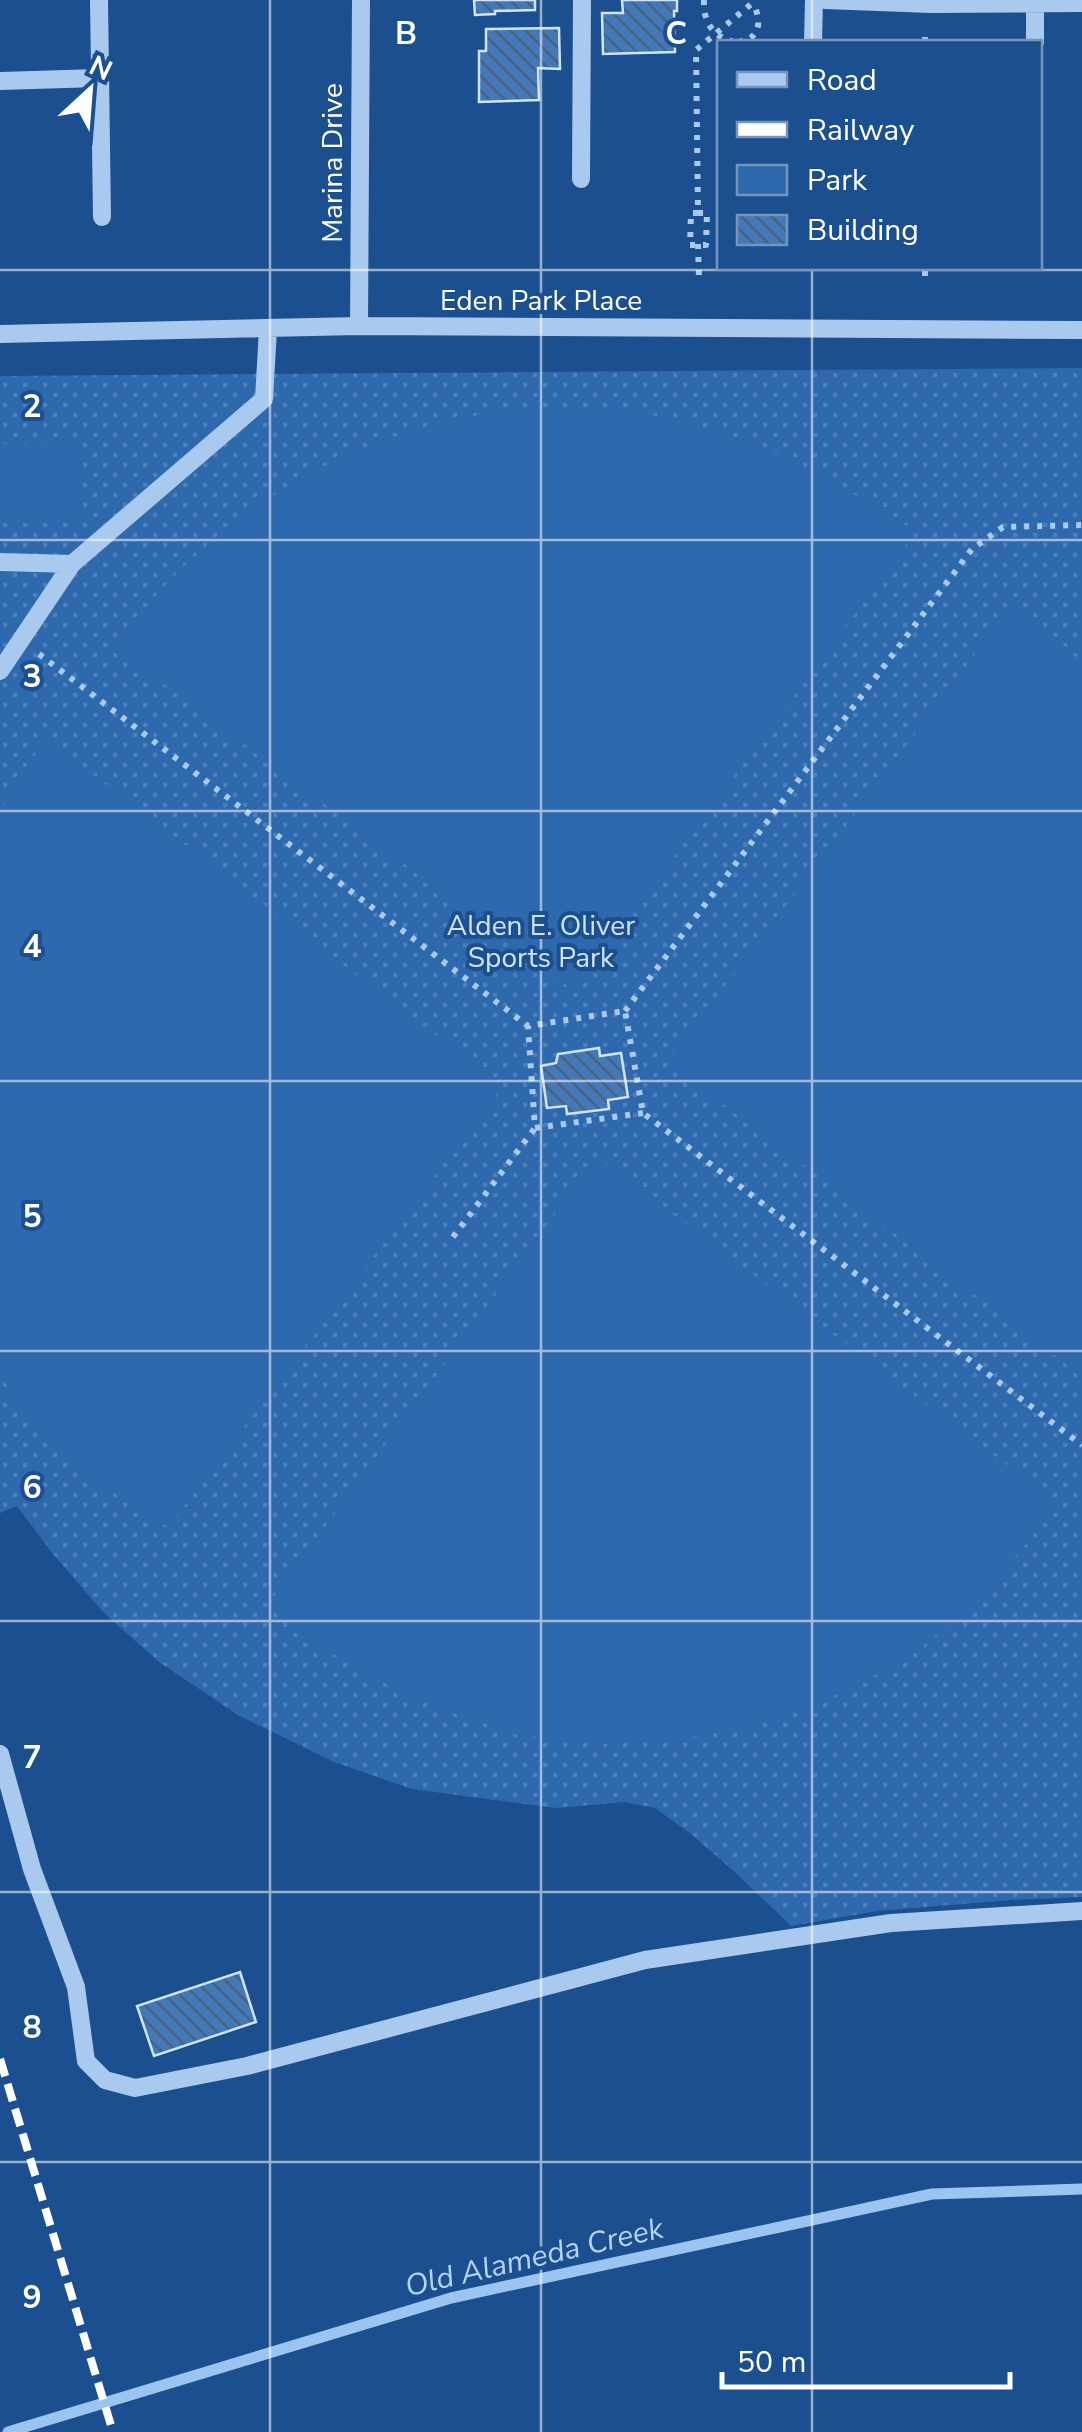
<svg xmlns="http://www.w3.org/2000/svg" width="1082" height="2432" font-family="'Nunito Sans',sans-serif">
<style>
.green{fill:url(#green-dots)}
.pitch{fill:#2e69ad}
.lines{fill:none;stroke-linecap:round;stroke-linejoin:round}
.stream{stroke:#9cc4f0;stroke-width:11}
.building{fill:url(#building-back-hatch);stroke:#cfe3fa;stroke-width:2.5}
.path{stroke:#a9c9ee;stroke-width:6;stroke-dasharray:5 8;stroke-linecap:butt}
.minor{stroke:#a9c9ee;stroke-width:18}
.rail{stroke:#fff;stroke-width:8;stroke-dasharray:18 8;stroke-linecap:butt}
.grid{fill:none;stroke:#fff;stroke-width:2.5;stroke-opacity:0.55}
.labels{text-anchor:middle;stroke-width:8;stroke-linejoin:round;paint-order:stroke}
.street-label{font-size:28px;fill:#fff;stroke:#1b4f8f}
.park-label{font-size:28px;fill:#cfe3fa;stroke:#1b4f8f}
.water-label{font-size:30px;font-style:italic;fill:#b5d3f5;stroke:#1b4f8f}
.grid-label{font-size:32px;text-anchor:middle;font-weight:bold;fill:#fff;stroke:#1b4f8f;stroke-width:8;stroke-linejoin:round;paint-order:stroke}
</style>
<defs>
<pattern id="green-dots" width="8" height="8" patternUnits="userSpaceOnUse" patternTransform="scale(2.5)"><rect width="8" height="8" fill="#2e69ad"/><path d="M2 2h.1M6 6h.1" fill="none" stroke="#4d80b9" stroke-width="1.8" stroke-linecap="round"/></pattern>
<pattern id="building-back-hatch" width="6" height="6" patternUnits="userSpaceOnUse" patternTransform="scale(2.5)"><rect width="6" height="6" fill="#4478b7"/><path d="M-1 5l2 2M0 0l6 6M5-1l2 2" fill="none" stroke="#486282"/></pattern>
</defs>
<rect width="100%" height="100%" fill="#1b4f8f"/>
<path class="green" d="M1082 368V1897L1011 1900 877 1911 791 1926 737 1874 691 1834 655 1808 624 1802 556 1808 412 1789 334 1762 238 1715 159 1662 104 1613 53 1554 17 1506 0 1513V376Z"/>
<path class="pitch" d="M553 408C589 410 627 410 662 417 753 435 839 482 916 532L574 991 117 649C129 632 140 615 153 599 239 502 357 434 485 414 507 410 531 410 553 408Z
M77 443 79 522 0 523V444Z
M1012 605 1053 635 1082 663V1376L668 1062Z
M47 740 503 1086 168 1527C103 1489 36 1442 0 1374V812L18 776Z
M597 1157 1056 1502 1031 1538 980 1597 918 1650 885 1670 819 1703 787 1716 745 1727 699 1736 602 1744 514 1734 423 1702 371 1676 293 1630 269 1603Z"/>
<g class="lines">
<path class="stream" d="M8 2432 451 2298 932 2194 1082 2189"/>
</g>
<path class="building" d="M474 0H535V10L495 11V14L475 15Z
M622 0H677V11H674L675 52 603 54 602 13H623Z
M559 28 560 69 538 68 539 100 479 102V51H486V29Z
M599 1048 600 1056 621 1053 628 1097 608 1100 609 1109 567 1114 566 1106 547 1108 541 1066 556 1063 558 1054Z
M240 1972 256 2022 154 2056 137 2006Z"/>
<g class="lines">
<path class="path" d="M704 0C703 22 713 37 734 42
M738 42C761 39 762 21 753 3
M925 42V36
M698 213H707L706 245H690L691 213H698L696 50 756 0
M698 244 699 278
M925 276V268
M39 654 528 1026
M625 1011 972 549 1003 527 1082 525
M643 1113 535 1128 528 1026 625 1011 643 1113 1082 1445
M453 1237 535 1128"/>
<path class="minor" d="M99 0 102 217
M825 0 931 4 1082 3
M1035 4V42
M813 42 814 0
M0 81 99 78
M581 179 582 0
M359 326 361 0
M0 334 359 326 1082 330
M0 562 72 564 264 399 268 329
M0 671 72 564
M0 1754 32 1869 76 1987 86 2061 105 2080 135 2088 247 2066 645 1960 891 1923 1082 1911"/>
<path class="rail" d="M0 2059 113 2432"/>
</g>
<path class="grid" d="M270 0V2432M541 0V2432M812 0V42M812 268V2432M0 270H1082M0 540H1082M0 811H1082M0 1081H1082M0 1351H1082M0 1621H1082M0 1892H1082M0 2162H1082"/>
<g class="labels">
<g class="street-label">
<text transform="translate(332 163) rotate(-90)" y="10">Marina Drive</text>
<text x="541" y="310">Eden Park Place</text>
</g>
<g class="park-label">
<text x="541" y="935">Alden E. Oliver<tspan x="541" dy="32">Sports Park</tspan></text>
</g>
<g class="water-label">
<text transform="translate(534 2257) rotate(-13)" y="10">Old Alameda Creek</text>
</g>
</g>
<g class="grid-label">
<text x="406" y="44">B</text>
<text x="676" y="44">C</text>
<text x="32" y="417">2</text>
<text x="32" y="687">3</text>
<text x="32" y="957">4</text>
<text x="32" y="1227">5</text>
<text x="32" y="1498">6</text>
<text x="32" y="1768">7</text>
<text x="32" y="2038">8</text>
<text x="32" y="2308">9</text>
</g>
<rect x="717" y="40" width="325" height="230" fill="#1b4f8f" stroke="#7695bc" stroke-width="2.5"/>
<rect x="737" y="72" width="50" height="15" fill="#a9c9ee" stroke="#7695bc" stroke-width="2.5"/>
<text x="807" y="90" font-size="30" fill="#ffffff">Road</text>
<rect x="737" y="122" width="50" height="15" fill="#ffffff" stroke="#7695bc" stroke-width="2.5"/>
<text x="807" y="140" font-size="30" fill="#ffffff">Railway</text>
<rect x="737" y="165" width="50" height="30" fill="#2e69ad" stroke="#7695bc" stroke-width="2.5"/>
<text x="807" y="190" font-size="30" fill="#ffffff">Park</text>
<rect x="737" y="215" width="50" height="30" fill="url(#building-back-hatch)" stroke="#7695bc" stroke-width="2.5"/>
<text x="807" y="240" font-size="30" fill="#ffffff">Building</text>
<g transform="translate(90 90) rotate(26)" stroke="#1b4f8f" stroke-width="8" paint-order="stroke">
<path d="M0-8L18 38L0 25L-18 38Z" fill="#ffffff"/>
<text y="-15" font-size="28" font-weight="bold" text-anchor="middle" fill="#ffffff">N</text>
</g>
<path d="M722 2372v15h288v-15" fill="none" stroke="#ffffff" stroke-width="5"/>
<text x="737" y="2372" font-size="30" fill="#ffffff" stroke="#1b4f8f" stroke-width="8" paint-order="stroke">50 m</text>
</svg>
